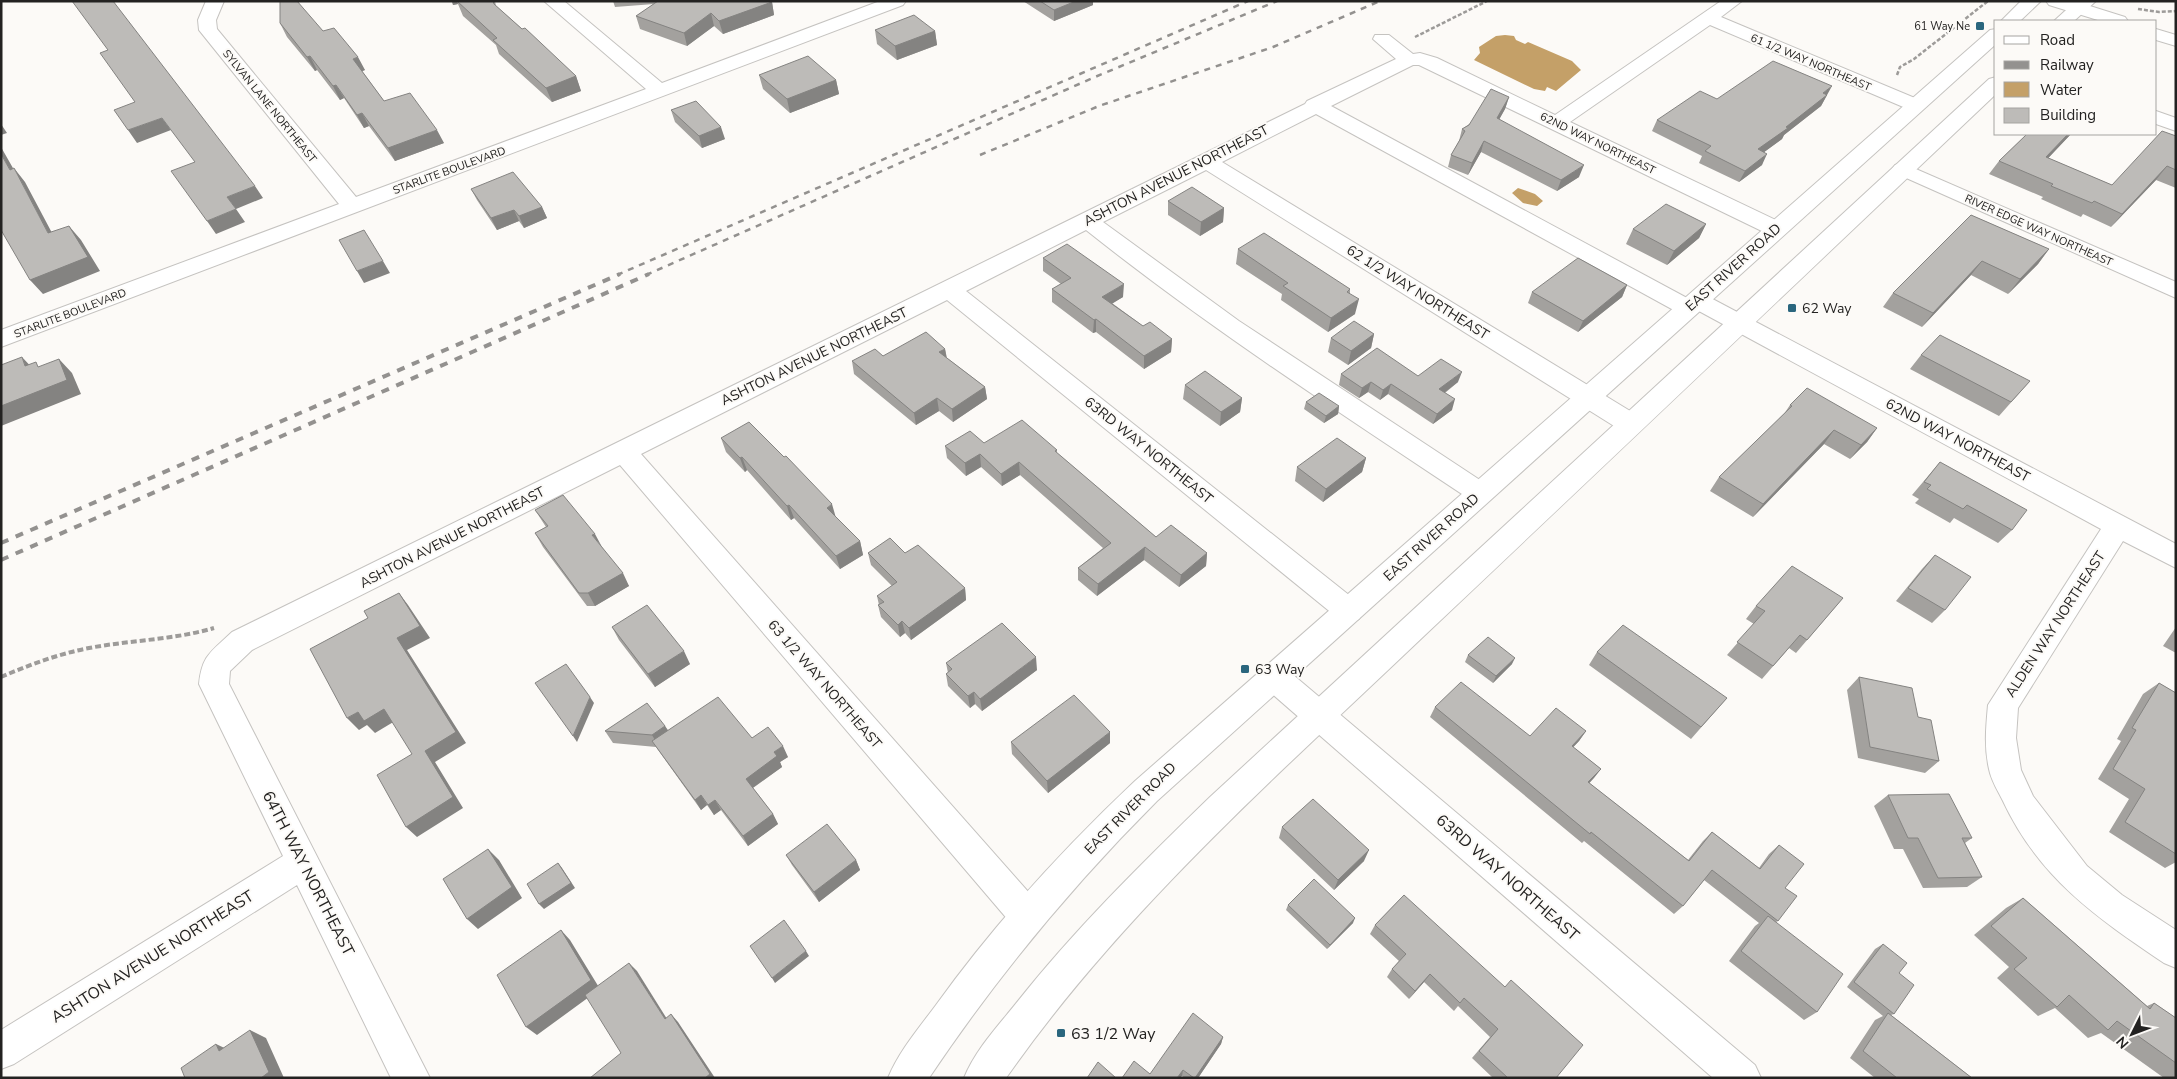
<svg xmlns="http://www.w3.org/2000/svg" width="2177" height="1079" font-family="'Nunito Sans',sans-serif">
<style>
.water{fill:#c4a068}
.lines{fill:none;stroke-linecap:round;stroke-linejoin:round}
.minor-casing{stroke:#c5c3c0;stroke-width:2}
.major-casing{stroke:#c5c3c0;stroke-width:2}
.path-far1{stroke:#9d9b99;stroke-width:2.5;stroke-dasharray:4 2;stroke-linecap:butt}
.path{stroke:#9d9b99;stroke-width:4;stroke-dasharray:6 3;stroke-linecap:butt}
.minor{fill:#fff;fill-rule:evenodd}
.major{fill:#fff;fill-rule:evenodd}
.rail-far1{stroke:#93918f;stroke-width:2.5;stroke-dasharray:6 6;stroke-linecap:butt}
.rail{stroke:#93918f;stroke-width:4;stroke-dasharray:8 8;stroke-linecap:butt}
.wall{fill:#a3a19e}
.shaded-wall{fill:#848381}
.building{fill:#bdbbb8;stroke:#848381}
.poi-dot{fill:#2a667e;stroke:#fcfaf7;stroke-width:2}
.labels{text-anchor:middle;stroke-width:4;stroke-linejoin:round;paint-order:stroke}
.far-poi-label{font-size:11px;fill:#232221;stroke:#fcfaf7;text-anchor:end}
.far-street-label{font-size:11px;fill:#232221;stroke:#fcfaf7}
.street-label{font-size:14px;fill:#232221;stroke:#fcfaf7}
.poi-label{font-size:14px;fill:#232221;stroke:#fcfaf7;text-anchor:start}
.near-street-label{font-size:16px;fill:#232221;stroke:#fcfaf7}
.near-poi-label{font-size:16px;fill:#232221;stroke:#fcfaf7;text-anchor:start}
</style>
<rect width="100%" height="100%" fill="#fcfaf7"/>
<path class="water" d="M1505 35 1514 36 1516 40 1525 44 1528 42 1572 61 1581 70 1556 91 1547 87 1545 91 1534 89 1474 60 1480 53 1479 47 1496 36Z
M1518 188 1535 194 1543 201 1537 206 1523 203 1512 193Z"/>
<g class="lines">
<g class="minor-casing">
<path id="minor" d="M206 1H224L216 20 217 29 356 197 646 89 544 1H564L662 83 880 1H906L903 5 1 347V330L339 204 199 30 198 20Z
M1721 1H1742L1721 17 1922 101 1925 105 1922 109H1908L1710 25 1570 122 1784 224 1787 229 1784 234 1776 236 1768 234 1419 65H1413L1331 106 1687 298 1689 295 1697 292 1705 295 2176 544V568L2123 541 2018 708 2016 738 2021 770 2033 796 2087 866 2122 895 2176 930V968L2164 963C2096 917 2039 878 2003 801 1998 791 1991 780 1989 769 1984 747 1986 727 1988 705L2101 529 1697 310 1695 313 1687 316 1679 313 1316 114 1222 162 1640 417 1644 424 1640 431 1631 433 1622 431 1206 170 1103 222 1239 321 1489 486 1493 493 1489 500 1480 503 1471 500C1340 413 1209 328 1086 230L966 291 1359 603 1363 611 1359 619 1349 623 1339 619 947 300 641 454 1039 904 1044 916 1039 928 1027 933 1015 928 620 465 252 650 230 671 229 684 430 1078H391L297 885 14 1064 1 1069V1030L283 856 199 684C202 655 211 652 232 632L1305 104 1307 101 1396 59 1373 39 1375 35H1389L1413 54 1420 53 1437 58 1555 115Z
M2046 1H2074L2125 17 2128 21H2101L2049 5Z
M2156 29 2176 35V46L2156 40Z
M2156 111 2176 118V131L2156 124Z
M1902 163 2176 282V298L1895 173 1892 169 1895 165Z
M1274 664 1285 668 1755 1065 1761 1078H1713L1263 686 1259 677 1263 668Z"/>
</g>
<g class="major-casing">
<path id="major" d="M2021 1H2041L2020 21H2001Z
M2076 1H2096L2074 21H2054Z
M1996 29V44L1157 801C1072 886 996 978 929 1078H888C899 1051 919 1028 936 1005 995 923 1062 850 1135 781L1990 30Z
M1996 77V94C1806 274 1616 455 1425 635 1278 775 1123 911 1006 1078H964C975 1051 996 1028 1014 1006 1073 931 1141 864 1210 797L1989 79Z"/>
</g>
<path class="path-far1" d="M2138 9 2159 12 2176 11
M1415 37 1487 1
M1897 75 1900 67 1914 59 1988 1"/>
<path class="path" d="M1 677C29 665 58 654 89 648 131 640 173 640 214 628"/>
<use href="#minor" class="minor"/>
<use href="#major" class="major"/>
<path class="rail-far1" d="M980 155 1099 106 1273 47 1380 1
M617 275 1248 1
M646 275 1095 77 1277 1"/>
<path class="rail" d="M1 543 620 274
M1 560 649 274"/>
</g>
<path class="wall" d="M452 1H495L496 6 576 76 581 91 552 102 499 54 496 45 463 16 458 4 453 5Z
M613 1 772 2 774 15 723 34 714 26 687 46 640 29 636 16 654 4 615 7Z
M1023 1H1093V5L1054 21Z
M280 23 323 31 365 70 362 71 384 101 444 143 395 161 369 126 364 128 344 98 340 100 317 70 315 71 287 37Z
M875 30 935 31 937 45 897 60 877 44Z
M759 75 836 80 839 94 790 113 763 89Z
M1827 95 1821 106 1784 135 1782 139 1764 152 1762 165 1739 182 1699 163 1702 156 1652 131 1657 120 1717 99Z
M1509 97 1505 109 1499 119 1579 177 1557 191 1481 152 1468 175 1448 167 1451 155 1459 141 1462 129Z
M671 110 725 139 702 148 675 122Z
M2027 134H2071L2048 158 2112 185 2176 136V188L2156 180 2111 227 2083 214 2081 217 2041 199 2043 197 1989 174 1999 161Z
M471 189 542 207 547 218 524 228 519 221 497 230 477 200Z
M1168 201 1224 208 1223 222 1200 236 1168 215Z
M1971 215 2049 249 2038 264 2008 294 1971 275 1922 327 1883 307 1893 293Z
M1706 224 1699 238 1667 265 1626 244 1633 229Z
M1238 249 1350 289V294L1355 314 1328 332 1281 300 1282 294 1236 264Z
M1043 258 1123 297 1112 303 1143 326 1172 339 1171 352 1144 369 1096 332 1093 333 1052 302V289L1061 284 1043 271Z
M1627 285 1622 297 1578 332 1528 303 1532 292Z
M1374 334 1371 348 1348 365 1328 352 1331 338Z
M945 349 947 358 985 387 987 399 953 422 939 411 916 425 854 374 852 361 883 356Z
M1921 355 2030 381 1999 416 1910 369Z
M1341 374 1418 376 1458 382 1445 393 1452 410 1433 424 1388 394 1380 400 1368 392 1359 398 1339 385Z
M1185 385 1242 398 1240 412 1220 426 1183 399Z
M1306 402 1339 406 1338 414 1324 423 1304 409Z
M1790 405 1877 428 1867 442 1850 459 1824 444 1753 517 1710 491 1719 477 1784 414Z
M721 438 835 516 860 541 863 555 840 569 794 518 791 520 747 470 745 472 726 452Z
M984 443 1057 450V453L1156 537 1207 553 1206 566 1179 587 1144 560 1097 596 1078 580V568L1103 548 1020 475 1002 486 981 467 966 476 947 458 945 446Z
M1366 458 1362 472 1323 502 1295 481 1297 467Z
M1940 462 2012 530 1998 543 1954 518 1950 523 1915 503 1919 499 1912 495Z
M535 510 602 547 629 586 595 606H587L543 547 535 533 546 527Z
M868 553H905L965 588 966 600 911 640 905 633 900 637 881 617 878 605H879L877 596 892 586 871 565Z
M1935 555 1945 610 1932 623 1896 601 1922 569Z
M1843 598 1796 653 1789 648 1762 679 1727 655 1754 624 1746 619 1756 606Z
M612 627 690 664 655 687 619 640Z
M2176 627V653L2163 646Z
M1597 652 1727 698 1691 739 1589 665Z
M1468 655 1512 664 1493 683 1465 662Z
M946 663 1037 670 982 711 975 704 970 708 948 686 946 674 948 673Z
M1859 677 1918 717 1939 761 1925 773 1858 758 1847 690Z
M2159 683 2176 693V862L2165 868 2109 832 2129 799 2098 779 2121 741 2117 739 2143 694Z
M1435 707 1530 736 1586 731 1579 741 1573 747 1601 769 1589 783 1688 860 1703 841 1712 832 1759 868 1769 854 1779 845 1785 888 1778 921 1776 922 1817 1012 1804 1020 1729 961 1755 926 1759 923 1704 880 1683 906 1674 914 1584 841 1582 843 1430 717Z
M665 726 668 730 752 738 788 757 780 762 782 767 753 788 773 814 778 824 748 846 721 810 714 815 707 805 701 810 656 747 613 743 605 731Z
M1011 742 1110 743 1048 793 1012 754Z
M1888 795 1972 838 1965 843 1982 877 1967 887 1923 888 1903 849H1894L1874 806Z
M1282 827 1364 861 1334 890 1279 838Z
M786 855 856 860 860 870 819 902 792 865Z
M1404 895 1556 1078H1493L1472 1058 1490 1037 1458 1006 1454 1011 1424 982 1409 999 1387 977 1392 969 1399 961 1370 934 1375 925Z
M2023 898 2147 1006 2154 1003 2176 1018V1078H2164L2101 1033 2088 1038 2055 1008 2038 1016 1997 978 2009 967 1974 935 2006 908Z
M1288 905 1353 923 1327 949 1286 910Z
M1883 944 1899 973 1894 1014 1891 1015 1972 1078H1875L1850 1058 1875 1020 1883 1016 1847 987 1875 949Z
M1223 1037 1221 1044 1198 1078H1184L1182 1076 1150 1074Z"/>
<path class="shaded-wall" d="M452 1H459L457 2 458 4 453 5Z
M1076 1H1093V5L1054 21V10Z
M772 2 774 15 723 34 719 21Z
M711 13 714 26 687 46 684 33Z
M935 31 937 45 897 60 895 46Z
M310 56 317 70 315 71 307 57Z
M358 57 365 70 360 72 353 59Z
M576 76 581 91 552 102 546 88Z
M836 80 839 94 790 113 787 99Z
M336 85 344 98 340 100 333 86Z
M1832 86 1821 106 1784 135 1782 139 1752 161 1758 149 1786 127 1823 93Z
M1509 97 1505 109 1494 129 1497 118Z
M362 113 369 126 364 128 357 115Z
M162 118 171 130 137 143 128 130Z
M1 124 7 133 1 135Z
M721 127 725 139 702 148 699 136Z
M437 130 444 143 395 161 388 148Z
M2068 134H2071L2037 170 2046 157Z
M1484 141 1481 152 1468 175 1472 163Z
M1 147 22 184 10 170 1 154Z
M1767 154 1762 165 1739 182 1745 171Z
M1584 165 1579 177 1557 191 1561 180Z
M2167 166 2156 180 2111 227 2122 214Z
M14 168 25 182 60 248 48 233Z
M255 186 263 198 236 209 227 197Z
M542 207 547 218 524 228 519 216Z
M1224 208 1223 222 1200 236 1201 222Z
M236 209 245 222 216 234 207 221Z
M514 210 519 221 497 230 491 218Z
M1706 224 1699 238 1667 265 1674 251Z
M69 226 81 240 100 271 43 294 30 280Z
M2049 249 2038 264 2008 294 2020 279Z
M383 261 390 273 364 283 357 271Z
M1982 261 1971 275 1922 327 1933 313Z
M1124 284 1123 297 1102 310V297Z
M1627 285 1622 297 1578 332 1583 321Z
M1359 299 1355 314 1328 332 1331 318Z
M1096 319V332L1093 333 1094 320Z
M1374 334 1371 348 1348 365 1351 351Z
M1172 339 1171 352 1144 369V356Z
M945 349 947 361 939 352Z
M22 357 36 372 25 366Z
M59 359 72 373 81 394 1 426V406Z
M1462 372 1458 382 1436 399 1439 389Z
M1371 382 1368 392 1359 398 1362 388Z
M1391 384 1388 394 1380 400 1383 390Z
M985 387 987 399 953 422 952 409Z
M937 398 939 411 916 425 914 413Z
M1242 398 1240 412 1220 426 1221 412Z
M1455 399 1452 410 1433 424 1437 414Z
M1339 406 1338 414 1324 423 1326 416Z
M1877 428 1867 442 1850 459 1861 445Z
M1834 430 1824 444 1753 517 1763 504Z
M980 454 981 467 966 476 965 463Z
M742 457 747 470 745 472 740 458Z
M1366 458 1362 472 1323 502 1326 489Z
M1019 462 1020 475 1002 486 1001 474Z
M832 504 836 518 827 508Z
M789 505 794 518 791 520 787 506Z
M595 534 602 547 592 535Z
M860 541 863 555 840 569 836 556Z
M1145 547 1144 560 1097 596 1098 584Z
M1207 553 1206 566 1179 587 1181 575Z
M623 573 629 586 595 606 588 593Z
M965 588 966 600 911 640 909 628Z
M399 593 408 605 430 638 407 650 466 743 435 762 463 808 417 837 406 827 425 751 397 638Z
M902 621 905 633 900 637 898 625Z
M684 651 690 664 655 687 648 674Z
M1036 657 1037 670 982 711 980 699Z
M1515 658 1512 664 1493 683 1496 676Z
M974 692 975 704 970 708 968 696Z
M590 697 594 703 577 742 573 736Z
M384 709 395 721 375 733 367 725 359 730 347 718 358 712Z
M665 726 672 738 659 747 652 735Z
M1586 731 1579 741 1565 756 1572 746Z
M1110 732V743L1048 793 1047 781Z
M783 746 788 757 780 762 782 767 751 789 746 779 774 752Z
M1601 769 1594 778 1581 792 1588 782Z
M701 795 707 805 701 810 695 800Z
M715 800 721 810 714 815 708 805Z
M773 814 778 824 748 846 743 836Z
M488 849 499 860 522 898 478 929 467 919Z
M1369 850 1364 861 1334 890 1338 880Z
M856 860 860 870 819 902 814 892Z
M558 863 562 868 575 888 544 909 539 904Z
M1355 918 1353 923 1327 949 1330 945Z
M561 930 570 940 600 989 537 1035 526 1027Z
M806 951 809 956 775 983 772 978Z
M629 963 637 971 672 1027 665 1019Z
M1430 974 1424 982 1409 999 1415 991Z
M671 1014 678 1022 715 1078H705Z
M250 1030 266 1038 284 1078H261Z
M1223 1037 1221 1044 1198 1078H1195Z
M216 1044 233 1052 219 1051Z
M1183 1070 1182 1076 1180 1078H1177Z"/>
<path class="building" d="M72 1H113L255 186 227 197 236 209 207 221 171 171 195 162 162 118 128 130 114 110 135 102 100 53 108 50Z
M280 1H297L323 31 334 28 358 57 353 59 384 101 410 93 437 130 388 148 362 113 357 115 336 85 333 86 310 56 307 57 280 23Z
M457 1H493L494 4 522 29 525 28 576 76 546 88 493 40 497 38Z
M658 1H771L772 2 719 21 711 13 684 33 636 16Z
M1040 1H1076L1054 10Z
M914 15 935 31 895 46 875 30Z
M808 56 836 80 787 99 759 75Z
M1773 61 1832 86 1823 93 1827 95 1786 127 1788 128 1758 149 1767 154 1745 171 1705 151 1711 146 1657 120 1700 91 1717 99Z
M1491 89 1509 97 1497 118 1584 165 1561 180 1484 141 1472 163 1451 155 1465 131 1462 129 1469 125Z
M696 101 721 127 699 136 671 110Z
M2162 131 2176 136V170L2167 166 2122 214 2094 201 2092 203 2051 186 2053 184 1999 161 2027 134H2068L2046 157 2112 185Z
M1 154 10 170 14 168 48 233 69 226 88 257 30 280 1 230Z
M513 172 542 207 519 216 514 210 491 218 471 189Z
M1192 187 1224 208 1201 222 1168 201Z
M1666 204 1706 224 1674 251 1633 229Z
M1971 215 2049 249 2020 279 1982 261 1933 313 1893 293Z
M364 230 383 261 357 271 339 240Z
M1264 233 1350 289 1347 292 1359 299 1331 318 1283 286 1288 283 1238 249Z
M1067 244 1124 284 1102 297 1143 326 1150 322 1172 339 1144 356 1096 319 1094 320 1052 289 1071 278 1043 258Z
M1578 258 1627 285 1583 321 1532 292Z
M1354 321 1374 334 1351 351 1331 338Z
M926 332 945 349 939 352 985 387 952 409 937 398 914 413 852 361 875 349 883 356Z
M1940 335 2030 381 2011 402 1921 355Z
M1377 348 1418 376 1441 359 1462 372 1439 389 1455 399 1437 414 1391 384 1383 390 1371 382 1362 388 1341 374Z
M22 357 25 366 36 362 38 367 59 359 67 380 1 406V365Z
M1205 371 1242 398 1221 412 1185 385Z
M1807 388 1877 428 1861 445 1834 430 1763 504 1719 477 1792 406 1790 405Z
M1319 393 1339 406 1326 416 1306 402Z
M1022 420 1057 450 1055 451 1156 537 1171 525 1207 553 1181 575 1145 547 1098 584 1078 568 1111 543 1019 462 1001 474 980 454 965 463 945 446 970 431 984 443Z
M749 422 784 457 786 456 832 504 827 508 860 541 836 556 789 505 787 506 742 457 740 458 721 438Z
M1337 438 1366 458 1326 489 1297 467Z
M1940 462 2027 510 2012 530 1967 505 1963 509 1927 489 1931 485 1924 482Z
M563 495 595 534 592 535 623 573 588 593H579L535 533 548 526 535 510Z
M890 538 905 553 918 545 965 588 909 628 902 621 898 625 878 605 884 602 877 596 897 582 868 553Z
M1935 555 1971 577 1945 610 1908 588Z
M1792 566 1843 598 1807 640 1800 635 1773 666 1737 642 1765 611 1756 606Z
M399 593 420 626 397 638 456 732 425 751 453 797 406 827 377 775 412 754 384 709 364 721 358 712 347 718 310 649 368 618 364 611Z
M647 605 684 651 648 674 612 627Z
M1002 623 1036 657 980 699 974 692 968 696 946 674 952 669 946 663Z
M1623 625 1727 698 1701 727 1597 652Z
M1488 637 1515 658 1496 676 1468 655Z
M566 664 590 697 573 736 535 683Z
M1859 677 1912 688 1918 717 1931 720 1939 761 1870 747Z
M1461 682 1530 736 1556 708 1586 731 1572 746 1601 769 1588 782 1689 861 1712 832 1760 869 1779 845 1804 864 1785 888 1797 896 1778 921 1712 870 1683 906 1591 832 1590 834 1435 707Z
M2159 683 2176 693V854L2125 822 2145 789 2113 769 2136 730 2132 728Z
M1074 695 1110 732 1047 781 1011 742Z
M718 697 752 738 768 727 783 746 774 752 777 756 746 779 773 814 743 836 715 800 708 805 701 795 695 800 652 741Z
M647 703 665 726 652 735 605 731Z
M1949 794 1972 838H1962L1982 877 1938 878 1918 838H1908L1888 795Z
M1313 799 1369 850 1338 880 1282 827Z
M827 824 856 860 814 892 786 855Z
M488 849 512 887 467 919 443 879Z
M558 863 571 883 539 904 527 884Z
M1314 879 1355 918 1330 945 1288 905Z
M1404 895 1505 987 1511 980 1583 1045 1556 1078H1508L1479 1051 1498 1029 1464 998 1460 1003 1430 974 1415 991 1392 969 1406 954 1375 925Z
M2023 898 2150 1009 2154 1003 2176 1018V1063L2117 1021 2108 1030 2069 995 2057 1007 2014 969 2027 958 1991 926Z
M1768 916 1843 974 1817 1012 1741 951Z
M784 920 806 951 772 978 750 946Z
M561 930 591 980 526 1027 497 975Z
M1883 944 1907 963 1899 973 1914 985 1894 1014 1854 982Z
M629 963 665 1019 671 1014 710 1074 705 1078H590L621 1053 585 995Z
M1193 1013 1223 1037 1195 1078H1194L1183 1070 1177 1078H1122L1134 1061 1150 1074Z
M1888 1013 1972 1078H1897L1863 1051Z
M250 1030 269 1072 261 1078H185L181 1068 216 1044 219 1051Z
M1098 1062 1116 1078H1087Z"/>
<g class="poi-dot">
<rect x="1975" y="21" width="10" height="10" rx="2.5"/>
<rect x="1787" y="303" width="10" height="10" rx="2.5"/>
<rect x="1240" y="664" width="10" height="10" rx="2.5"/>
<rect x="1056" y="1028" width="10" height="10" rx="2.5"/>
</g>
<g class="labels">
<g class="far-poi-label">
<text x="1970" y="30">61 Way Ne</text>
</g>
<g class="far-street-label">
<text transform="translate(1811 62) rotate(23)" y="4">61 1/2 WAY NORTHEAST</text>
<text transform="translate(270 106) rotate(51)" y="4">SYLVAN LANE NORTHEAST</text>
<text transform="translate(1598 143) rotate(26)" y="4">62ND WAY NORTHEAST</text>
<text transform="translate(449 170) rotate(-20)" y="4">STARLITE BOULEVARD</text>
<text transform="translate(2039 230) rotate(24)" y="4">RIVER EDGE WAY NORTHEAST</text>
<text transform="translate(70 313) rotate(-21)" y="4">STARLITE BOULEVARD</text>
</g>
<g class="street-label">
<text transform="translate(1176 175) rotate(-27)" y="5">ASHTON AVENUE NORTHEAST</text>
<text transform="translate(1733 267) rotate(-42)" y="5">EAST RIVER ROAD</text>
<text transform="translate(1418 292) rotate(32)" y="5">62 1/2 WAY NORTHEAST</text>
<text transform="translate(814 356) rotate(-26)" y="5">ASHTON AVENUE NORTHEAST</text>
<text transform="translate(1958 440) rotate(28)" y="5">62ND WAY NORTHEAST</text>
<text transform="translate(1149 450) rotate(39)" y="5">63RD WAY NORTHEAST</text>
<text transform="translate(452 537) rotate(-27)" y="5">ASHTON AVENUE NORTHEAST</text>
<text transform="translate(1431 537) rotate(-42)" y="5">EAST RIVER ROAD</text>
<text transform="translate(2055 624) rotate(-57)" y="5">ALDEN WAY NORTHEAST</text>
<text transform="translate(825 684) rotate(49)" y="5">63 1/2 WAY NORTHEAST</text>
<text transform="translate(1130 808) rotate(-45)" y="5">EAST RIVER ROAD</text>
</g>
<g class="poi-label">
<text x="1802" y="313">62 Way</text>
<text x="1255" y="674">63 Way</text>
</g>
<g class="near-street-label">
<text transform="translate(309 873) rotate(63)" y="6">64TH WAY NORTHEAST</text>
<text transform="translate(1508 877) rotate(41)" y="6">63RD WAY NORTHEAST</text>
<text transform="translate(152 956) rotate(-32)" y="6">ASHTON AVENUE NORTHEAST</text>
</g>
<g class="near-poi-label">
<text x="1071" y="1039">63 1/2 Way</text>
</g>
</g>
<rect width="2177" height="1079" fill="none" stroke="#232221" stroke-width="5"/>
<rect x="1994" y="20" width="162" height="115" fill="#fcfaf7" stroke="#a5a4a1"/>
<rect x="2004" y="36" width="25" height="8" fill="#ffffff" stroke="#a5a4a1"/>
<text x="2040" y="45" font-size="15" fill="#232221">Road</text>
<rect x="2004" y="61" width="25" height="8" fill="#93918f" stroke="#a5a4a1"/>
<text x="2040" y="70" font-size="15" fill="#232221">Railway</text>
<rect x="2004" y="82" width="25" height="15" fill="#c4a068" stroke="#a5a4a1"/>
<text x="2040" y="95" font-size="15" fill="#232221">Water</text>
<rect x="2004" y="108" width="25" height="15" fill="#bdbbb8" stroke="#a5a4a1"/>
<text x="2040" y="120" font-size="15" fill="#232221">Building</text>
<g transform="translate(2132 1034) rotate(228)" stroke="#fcfaf7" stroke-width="4" paint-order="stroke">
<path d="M0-4L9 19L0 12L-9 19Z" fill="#232221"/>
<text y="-8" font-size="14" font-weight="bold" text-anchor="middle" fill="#232221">N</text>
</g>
</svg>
